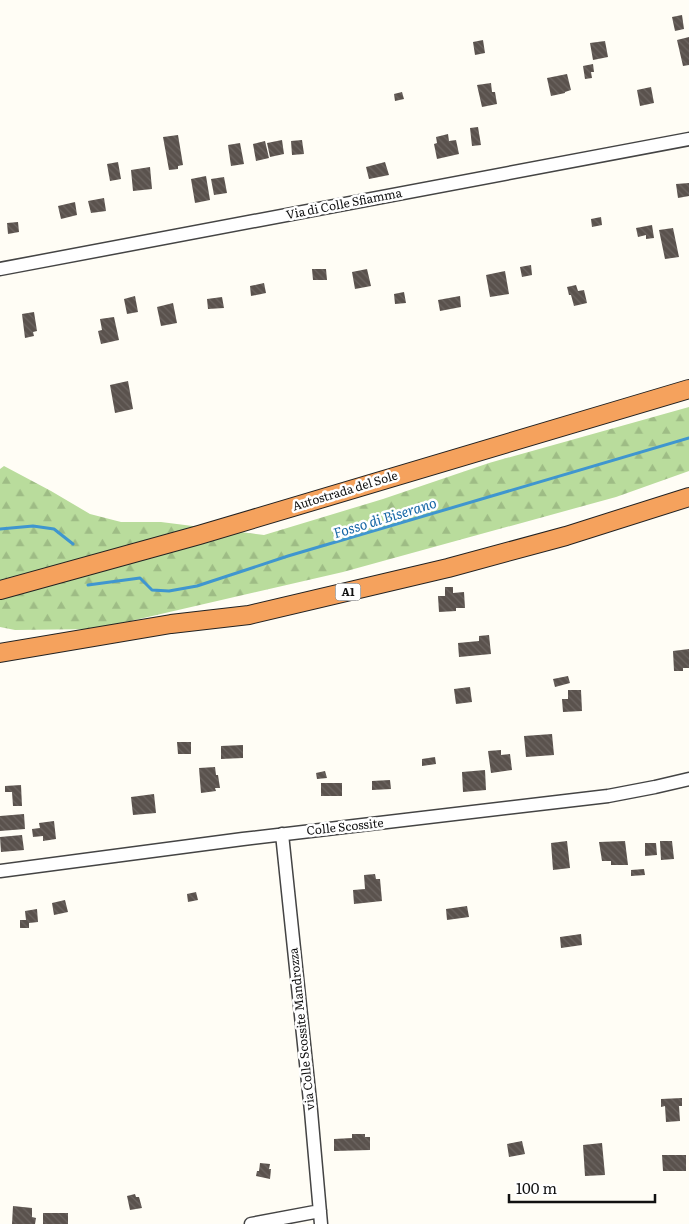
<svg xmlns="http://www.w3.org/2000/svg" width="689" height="1224" font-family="Literata,serif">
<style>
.forest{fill:url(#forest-firs)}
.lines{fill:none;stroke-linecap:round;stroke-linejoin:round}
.stream{stroke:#3f96cf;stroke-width:3}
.building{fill:url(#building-back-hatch)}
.minor-casing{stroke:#444;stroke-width:15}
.highway-casing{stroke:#222;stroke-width:20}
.minor{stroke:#fff;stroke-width:12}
.highway{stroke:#f5a25d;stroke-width:18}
.labels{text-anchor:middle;stroke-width:5;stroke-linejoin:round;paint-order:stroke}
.shield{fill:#fff;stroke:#585858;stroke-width:1}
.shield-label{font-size:11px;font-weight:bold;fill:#111}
.street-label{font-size:12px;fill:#111;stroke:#fff}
.water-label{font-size:14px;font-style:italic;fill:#1768a6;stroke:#fff}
</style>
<defs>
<pattern id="forest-firs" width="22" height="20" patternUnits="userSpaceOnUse" patternTransform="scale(1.25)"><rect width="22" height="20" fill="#b9dc9c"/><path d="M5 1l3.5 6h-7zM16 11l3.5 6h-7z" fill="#9ebc85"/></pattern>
<pattern id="building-back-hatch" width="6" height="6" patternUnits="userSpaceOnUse" patternTransform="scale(1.25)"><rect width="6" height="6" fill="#5a524d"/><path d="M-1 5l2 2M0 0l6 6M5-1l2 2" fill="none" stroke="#6d6662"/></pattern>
</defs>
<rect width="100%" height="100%" fill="#fffdf5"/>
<path class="forest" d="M689 407V471L616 497 343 572 96 629 15 630 0 627V469L4 466 51 491 90 514 121 522H161L264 535 383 499 489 463Z"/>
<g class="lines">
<path class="stream" d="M0 529 33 526 54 529 73 544
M88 585 140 578 152 590 169 591 197 586 288 556 689 438"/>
</g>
<path class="building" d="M682 15 684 29 675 31 672 17Z
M689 37V65L683 66 677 40Z
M483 40 485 53 475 55 473 42Z
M605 41 608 57 593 60 590 43Z
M593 64 594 72H591L592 78 585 79 583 66Z
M567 74 571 90 565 92V93L551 96 547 78Z
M491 83 492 92H495L497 104 482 107 477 85Z
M651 87 654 103 640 106 637 90Z
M402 92 404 99 395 101 394 94Z
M478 127 481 145 472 146 470 128Z
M448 134 449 141 456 140 459 154 437 159 434 144 437 143 436 137Z
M178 135 183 165 178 166V169L169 170 163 137Z
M282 140 284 154 270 157 267 143Z
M302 140 304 154 292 155 291 141Z
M265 141 269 158 256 161 253 144Z
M240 143 244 164 231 166 228 145Z
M118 162 121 179 110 181 107 164Z
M385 162 389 175 369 179 366 167Z
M150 167 152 189 133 191 131 170Z
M206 176 210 200 195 203 191 179Z
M224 177 227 193 214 195 211 179Z
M689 183V196L678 198 676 184Z
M104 198 106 211 91 213 88 201Z
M75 202 77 215 61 219 58 206Z
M601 217 602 225 592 227 591 219Z
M18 222 19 232 8 234 7 223Z
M652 225 654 238 646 239V235L638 237 636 228Z
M673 228 679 257 665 259 659 230Z
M531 265 532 275 522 277 520 267Z
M312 269H326L327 280H313Z
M367 269 371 286 355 289 352 272Z
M505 271 509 294 490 297 486 275Z
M264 283 266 293 251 296 250 286Z
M576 285 578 291 584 290 587 303 574 306 571 295H569L567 287Z
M404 292 406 303 395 304 394 294Z
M135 296 138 312 127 314 124 299Z
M460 296 461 307 440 311 438 300Z
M222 297 224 308 208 309 207 299Z
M173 303 177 323 161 326 157 307Z
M34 312 37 331 33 332 34 336 25 338 22 314Z
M114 317 119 340 101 344 98 331 102 330 100 319Z
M128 381 133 409 115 413 110 385Z
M445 587H453V593L464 592 465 608H456V611L439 612 438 596H445Z
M489 635 491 654 459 657 458 643 479 641V636Z
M689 649V668H683V671H674L673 651Z
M568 676 570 683 555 687 553 679Z
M470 687 472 702 456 704 454 689Z
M568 690H581L582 711 563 712 562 699H568Z
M552 734 554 755 526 757 524 736Z
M177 742H191V754H178Z
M243 745V758L221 759V746Z
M501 750V755L510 754 512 770 491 773 488 751Z
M435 757 436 764 422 766V759Z
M215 767 216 775H218L220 788H215L216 791 201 793 199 768Z
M485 770 486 790 463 792 462 772Z
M325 771 327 778 317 779 316 773Z
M390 780 391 789 372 790V781Z
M321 783H342V796H321Z
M21 785 22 806H13L12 792H5V786Z
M154 794 156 813 133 815 131 797Z
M24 814 25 829 0 831V816Z
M54 821 56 839 43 841V836L33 837 32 829 40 828 39 823Z
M22 835 24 850 1 852 0 837Z
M567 841 570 868 553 870 551 843Z
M625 841 628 865H611V861H602L599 842Z
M660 841H672L674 859 661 860Z
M645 843H656L657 855 645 856Z
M644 869 645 875 631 876V870Z
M375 874 376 879H380L382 901 354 904 353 890 365 889 364 875Z
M196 892 198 900 188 902 187 894Z
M65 900 68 912 54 915 52 903Z
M467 906 469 917 447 920 446 909Z
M37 909 38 922 29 923V928H20V920H26L25 911Z
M581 934 582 945 561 948 560 937Z
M682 1098V1106H679L680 1121 666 1122 665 1106 661 1107V1099Z
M352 1134H365V1137H370V1150L334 1151V1139L352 1138Z
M522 1141 525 1154 509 1157 507 1144Z
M602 1143 605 1175 585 1176 583 1145Z
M662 1155H686V1171H663Z
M260 1163 270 1164 269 1169H271L270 1179 256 1176 257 1171H259Z
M135 1194 136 1197H139L142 1208 130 1210 127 1196Z
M13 1206 32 1208V1217L36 1218 35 1224H12Z
M43 1213H68V1224H43Z"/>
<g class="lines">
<g class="minor-casing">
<path id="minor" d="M0 269 689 139
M282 834 311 1111 321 1224
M0 871 243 839 608 796 655 787 689 779
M251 1224 320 1211"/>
</g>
<g class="highway-casing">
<path id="highway" d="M0 590 199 535 689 389
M0 653 171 624 249 615 448 568 566 536 689 497"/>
</g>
<use href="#minor" class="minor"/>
<use href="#highway" class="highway"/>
</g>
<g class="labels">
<rect class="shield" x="335.5" y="583.5" width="25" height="17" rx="4"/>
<g class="shield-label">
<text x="348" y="596">A1</text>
</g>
<g class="street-label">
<text transform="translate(344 204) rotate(-11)" y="4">Via di Colle Sfiamma</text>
<text transform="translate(345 491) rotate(-17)" y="4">Autostrada del Sole</text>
<text transform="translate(345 827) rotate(-6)" y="4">Colle Scossite</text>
<text transform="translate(302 1029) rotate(-96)" y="4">via Colle Scossite Mandrozza</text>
</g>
<g class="water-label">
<text transform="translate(385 518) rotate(-17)" y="5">Fosso di Biserano</text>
</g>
</g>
<path d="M509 1194v8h146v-8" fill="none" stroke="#111111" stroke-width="2.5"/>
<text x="516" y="1194" font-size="15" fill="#111111" stroke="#ffffff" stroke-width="4" paint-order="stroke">100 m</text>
</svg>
